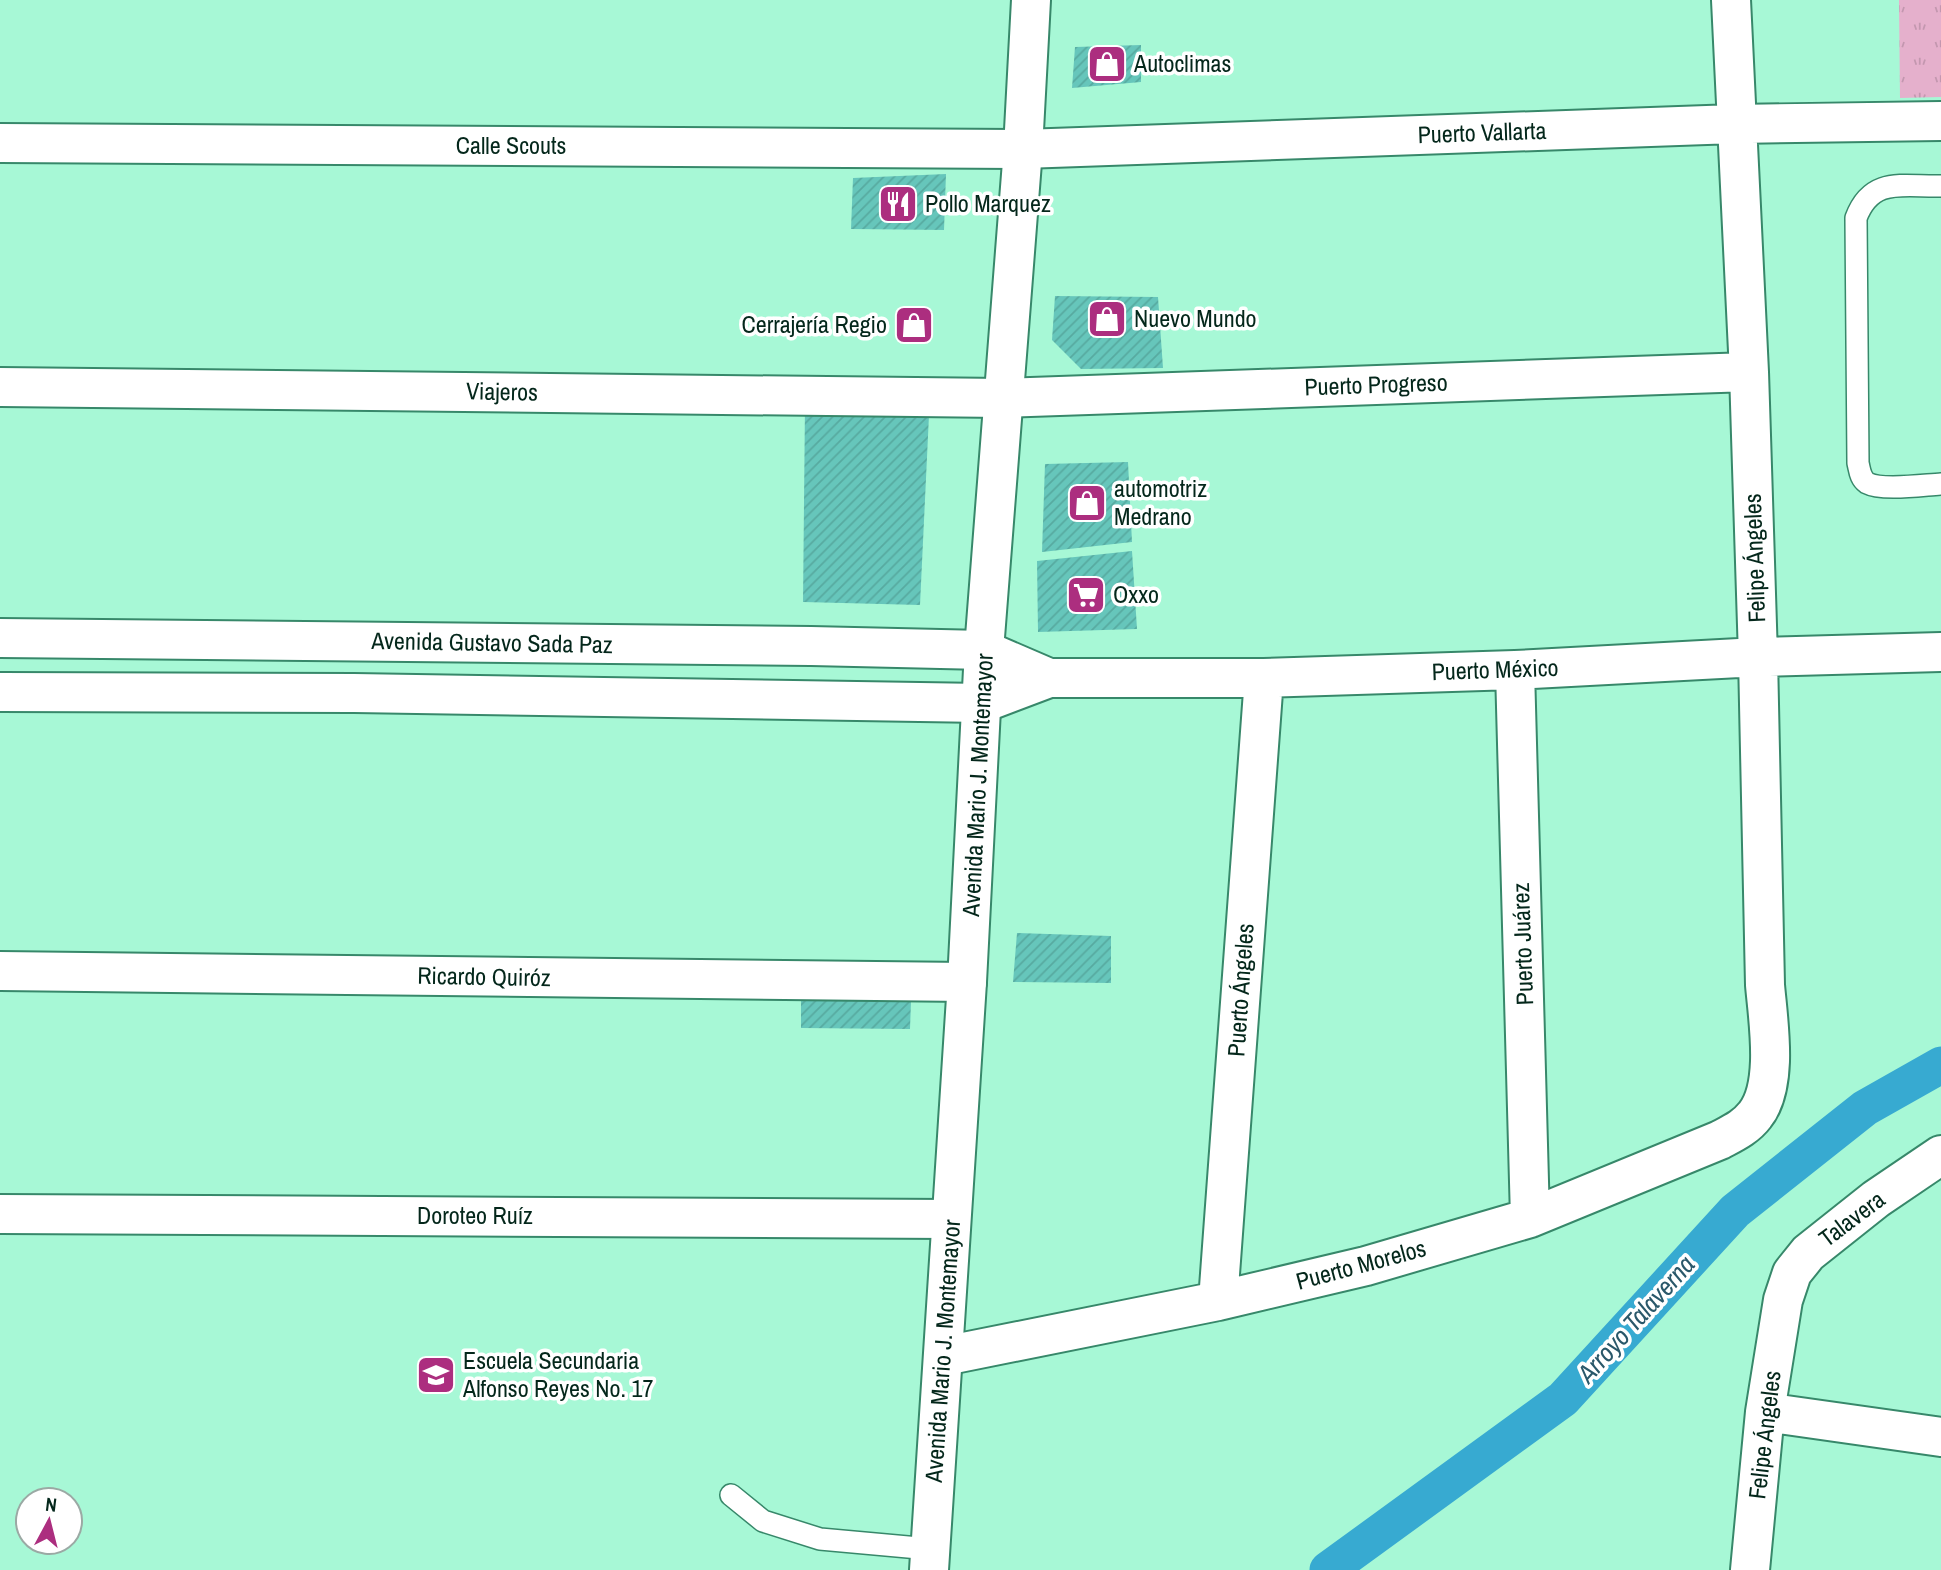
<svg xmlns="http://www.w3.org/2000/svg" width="1941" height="1570" font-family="'Archivo Narrow',sans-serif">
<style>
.park{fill:url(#park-tufts)}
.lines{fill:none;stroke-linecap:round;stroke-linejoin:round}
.canal{stroke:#37aad1;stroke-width:37}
.building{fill:url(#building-hatch)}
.service-casing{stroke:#37886a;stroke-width:24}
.minor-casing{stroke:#37886a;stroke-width:42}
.tertiary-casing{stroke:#37886a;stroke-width:42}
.secondary-casing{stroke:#37886a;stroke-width:42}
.service{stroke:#fff;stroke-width:21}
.minor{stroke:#fff;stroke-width:38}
.tertiary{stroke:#fff;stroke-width:38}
.secondary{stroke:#fff;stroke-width:38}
.labels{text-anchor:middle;stroke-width:7;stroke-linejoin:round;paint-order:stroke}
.poi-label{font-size:24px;fill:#04271b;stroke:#fff;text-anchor:start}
.street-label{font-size:24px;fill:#04271b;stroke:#fff}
.water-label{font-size:26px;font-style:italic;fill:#2a586a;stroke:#fff}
</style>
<defs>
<pattern id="park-tufts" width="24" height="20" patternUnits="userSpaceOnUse" patternTransform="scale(1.75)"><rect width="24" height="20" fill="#e5b0cc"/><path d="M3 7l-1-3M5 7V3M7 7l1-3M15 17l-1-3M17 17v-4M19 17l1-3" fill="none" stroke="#c397af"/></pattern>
<pattern id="building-hatch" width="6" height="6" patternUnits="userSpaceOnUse" patternTransform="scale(1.75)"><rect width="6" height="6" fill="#66c6bb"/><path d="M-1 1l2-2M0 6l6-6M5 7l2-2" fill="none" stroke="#57aaa0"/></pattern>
</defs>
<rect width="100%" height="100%" fill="#a7f8d6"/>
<path class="park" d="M1899 0H1941V97L1900 98Z"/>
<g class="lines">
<path class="canal" d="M1328 1570 1563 1399 1735 1211 1865 1108 1941 1065"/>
</g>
<path class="building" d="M1141 45V82L1072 88 1075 47Z
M946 174 944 230 851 229 853 178Z
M1055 296 1158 297 1163 368 1081 369 1052 340Z
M805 405 929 415 920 605 803 602Z
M1128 462 1132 542 1042 552 1045 464Z
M1132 551 1137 629 1038 632 1037 561Z
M1017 933 1111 936V983L1013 982Z
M801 1000 911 1001 910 1029 801 1028Z"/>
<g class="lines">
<g class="service-casing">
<path id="service" d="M1941 186C1903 187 1872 176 1856 218L1858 463C1860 471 1860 478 1867 483 1882 491 1923 485 1941 484
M731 1495 763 1521 820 1539 930 1549"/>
</g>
<g class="minor-casing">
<path id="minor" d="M0 143 1023 149 1735 124 1941 121
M0 387 1003 398 1749 372
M984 650 1049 678
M1515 670 1530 1218
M983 703 1049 678H1264L1515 670 1758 657 1941 652
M0 971 967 982
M0 1214 951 1219
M1218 1301 1264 678
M944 1356 1218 1301 1366 1266 1530 1218 1720 1140C1733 1133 1746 1127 1755 1115 1779 1085 1768 1020 1765 985L1758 657 1749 372 1731 0
M1765 1412 1941 1437
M1750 1570 1765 1412 1783 1300 1792 1273 1808 1253 1876 1199 1941 1155"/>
</g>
<g class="tertiary-casing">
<path id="tertiary" d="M0 638 811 646 984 650
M0 692 354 693 983 703"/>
</g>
<g class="secondary-casing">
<path id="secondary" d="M929 1570 967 982 984 650 1023 149 1031 0"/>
</g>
<use href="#service" class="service"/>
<use href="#minor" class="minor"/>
<use href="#tertiary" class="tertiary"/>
<use href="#secondary" class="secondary"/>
</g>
<defs>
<g id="shop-square" transform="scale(2.0125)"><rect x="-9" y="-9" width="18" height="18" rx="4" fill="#ac2e7f" stroke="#fff"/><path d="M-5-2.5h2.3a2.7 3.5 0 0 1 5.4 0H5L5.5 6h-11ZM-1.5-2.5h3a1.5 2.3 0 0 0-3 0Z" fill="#fff"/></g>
<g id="restaurant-square" transform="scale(2.0125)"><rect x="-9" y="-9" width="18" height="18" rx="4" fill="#ac2e7f" stroke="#fff"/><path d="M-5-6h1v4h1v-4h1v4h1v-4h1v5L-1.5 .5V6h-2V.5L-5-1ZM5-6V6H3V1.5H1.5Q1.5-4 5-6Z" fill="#fff"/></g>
<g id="supermarket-square" transform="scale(2.0125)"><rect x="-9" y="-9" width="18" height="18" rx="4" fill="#ac2e7f" stroke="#fff"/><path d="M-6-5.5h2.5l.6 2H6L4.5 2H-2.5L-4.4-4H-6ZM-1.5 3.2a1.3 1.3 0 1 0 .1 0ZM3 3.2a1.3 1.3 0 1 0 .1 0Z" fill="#fff"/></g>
<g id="school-square" transform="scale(2.0125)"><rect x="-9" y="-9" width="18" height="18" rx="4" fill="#ac2e7f" stroke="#fff"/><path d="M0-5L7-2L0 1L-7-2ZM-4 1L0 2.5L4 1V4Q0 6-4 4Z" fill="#fff"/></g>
</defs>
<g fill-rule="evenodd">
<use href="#shop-square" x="1107" y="64"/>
<use href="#restaurant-square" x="898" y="204"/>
<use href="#shop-square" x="1107" y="319"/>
<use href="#shop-square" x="914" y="325"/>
<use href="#shop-square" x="1087" y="503"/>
<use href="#supermarket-square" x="1086" y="595"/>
<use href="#school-square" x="436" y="1375"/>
</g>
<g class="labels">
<g class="poi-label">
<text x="1134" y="72">Autoclimas</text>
<text x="925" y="212">Pollo Marquez</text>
<text x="1134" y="327">Nuevo Mundo</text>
<text x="887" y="333" text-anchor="end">Cerrajería Regio</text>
<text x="1114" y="497">automotriz<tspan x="1114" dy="28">Medrano</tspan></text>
<text x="1113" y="603">Oxxo</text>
<text x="463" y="1369">Escuela Secundaria<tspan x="463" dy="28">Alfonso Reyes No. 17</tspan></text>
</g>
<g class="street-label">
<text transform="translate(1482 133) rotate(-2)" y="8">Puerto Vallarta</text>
<text x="511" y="154">Calle Scouts</text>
<text transform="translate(1376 385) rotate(-2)" y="8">Puerto Progreso</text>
<text transform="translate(502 392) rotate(1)" y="8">Viajeros</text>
<text transform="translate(1755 558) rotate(-92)" y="8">Felipe Ángeles</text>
<text transform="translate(492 643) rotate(1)" y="8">Avenida Gustavo Sada Paz</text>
<text transform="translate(1495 670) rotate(-2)" y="8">Puerto México</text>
<text transform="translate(978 785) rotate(-87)" y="8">Avenida Mario J. Montemayor</text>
<text transform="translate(1523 944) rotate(-92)" y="8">Puerto Juárez</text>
<text transform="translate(484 977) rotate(1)" y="8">Ricardo Quiróz</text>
<text transform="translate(1241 990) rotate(-86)" y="8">Puerto Ángeles</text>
<text x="475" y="1224">Doroteo Ruíz</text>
<text transform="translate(1852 1219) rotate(-37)" y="8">Talavera</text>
<text transform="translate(1361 1265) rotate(-15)" y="8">Puerto Morelos</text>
<text transform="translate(943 1351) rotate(-86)" y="8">Avenida Mario J. Montemayor</text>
<text transform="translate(1765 1435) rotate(-83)" y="8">Felipe Ángeles</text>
</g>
<g class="water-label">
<text transform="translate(1636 1319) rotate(-48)" y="9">Arroyo Talaverna</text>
</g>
</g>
<g transform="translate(49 1521) rotate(7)"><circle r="33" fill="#ffffff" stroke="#9ba9a4" stroke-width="2"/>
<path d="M0-5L12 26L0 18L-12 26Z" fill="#ac2e7f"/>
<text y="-10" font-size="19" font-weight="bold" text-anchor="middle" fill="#04271b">N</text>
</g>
</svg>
